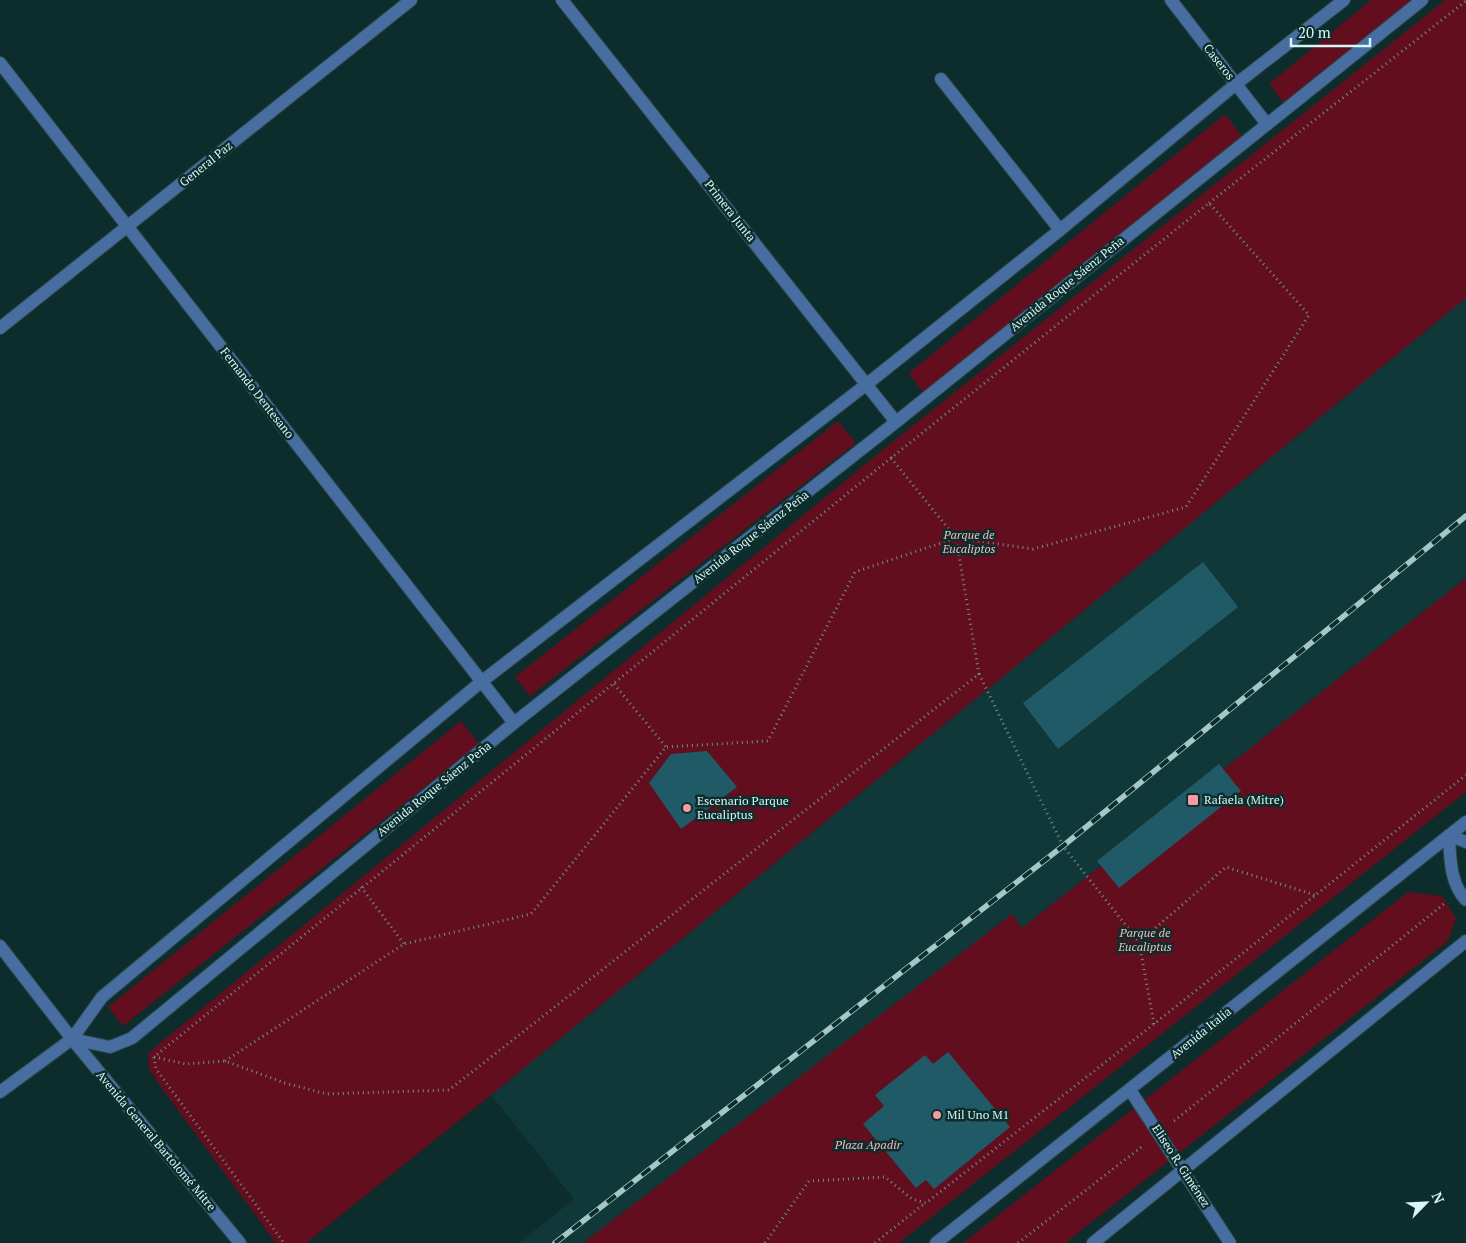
<svg xmlns="http://www.w3.org/2000/svg" width="1466" height="1243" font-family="'PT Serif',serif">
<style>
.built{fill:#113839}
.green{fill:#620e1f}
.building{fill:#215a67}
.lines{fill:none;stroke-linecap:round;stroke-linejoin:round}
.minor-casing{stroke:#294949;stroke-width:14}
.path{stroke:#708f8f;stroke-width:3;stroke-dasharray:1 4;stroke-linecap:butt}
.minor{stroke:#476da1;stroke-width:12}
.rail-casing{stroke:#a7c6c6;stroke-width:5.5}
.rail{stroke:#0d2d2d;stroke-width:4;stroke-dasharray:11;stroke-linecap:butt}
.poi-dot{fill:#f49b9f;stroke:#0d2d2d;stroke-width:2}
.labels{text-anchor:middle;stroke-width:5;stroke-linejoin:round;paint-order:stroke}
.street-label{font-size:12px;fill:#d8f6f6;stroke:#0d2d2d}
.park-label{font-size:12px;font-style:italic;fill:#f8bbbd;stroke:#0d2d2d}
.poi-label{font-size:12px;fill:#d8f6f6;stroke:#0d2d2d;text-anchor:start}
</style>
<rect width="100%" height="100%" fill="#0d2d2d"/>
<path class="built" d="M1466 298V578L1022 928 1012 915 583 1243H519L574 1199 491 1095Z"/>
<path class="green" d="M1371 0H1412L1284 103 1269 84Z
M1445 0H1466V298L491 1095 306 1243H276L158 1083 149 1068 148 1053 896 439Z
M1225 114 1243 138 923 393 909 373Z
M838 421 856 443 530 696 515 677Z
M1466 578V792L899 1243H583L1012 914 1022 928Z
M461 721 479 744 123 1026 108 1007Z
M1408 892 1442 896 1456 918 1448 941 1065 1243H963Z"/>
<path class="building" d="M1203 562 1238 607 1058 749 1023 703Z
M707 751 737 787 681 829 649 783 671 754Z
M1219 764 1241 791 1119 888 1097 861Z
M948 1052 1010 1127 934 1189 926 1180 916 1188 863 1124 884 1106 875 1095 925 1055 933 1064Z"/>
<g class="lines">
<g class="minor-casing">
<path id="minor" d="M562 0 896 422
M1171 0 1266 123
M0 63 514 723
M941 79 1060 230
M0 328 411 0
M1466 842 1449 835C1450 857 1450 884 1466 900
M0 946 72 1039 240 1243
M72 1039 110 1047 132 1038 514 723 896 422 1422 0
M1130 1090 1230 1243
M0 1092 72 1039 102 997 481 682 867 384 1060 230 1236 84 1344 0
M936 1243 1466 822
M1093 1243 1466 941"/>
</g>
<path class="path" d="M1209 203 1466 1
M891 458 956 538 979 674 449 1090 327 1094 285 1083 225 1061 186 1064 154 1057Z
M979 674 1063 846 1139 942
M614 684 666 747
M361 887 404 944
M1154 1024 1139 942 1226 867 1315 895
M154 1057 156 1069 284 1243
M225 1061 404 944 531 914 666 747 768 741 855 572 956 538 1033 549 1186 507 1309 315 1209 203 891 458
M1174 1121 1444 904
M765 1243 809 1181 885 1177 912 1199 926 1203 1154 1024 1466 775
M875 1243 925 1203
M1018 1243 1144 1145"/>
<use href="#minor" class="minor"/>
<g class="rail-casing">
<path id="rail" d="M555 1243 1063 846 1466 516"/>
</g>
<use href="#rail" class="rail"/>
</g>
<g class="poi-dot">
<rect x="1187" y="794" width="12" height="12" rx="2.5"/>
<circle cx="687" cy="808" r="5"/>
<circle cx="937" cy="1115" r="5"/>
</g>
<g class="labels">
<g class="street-label">
<text transform="translate(1219 62) rotate(52)" y="4">Caseros</text>
<text transform="translate(206 164) rotate(-39)" y="4">General Paz</text>
<text transform="translate(730 211) rotate(52)" y="4">Primera Junta</text>
<text transform="translate(1067 284) rotate(-39)" y="4">Avenida Roque Sáenz Peña</text>
<text transform="translate(257 393) rotate(52)" y="4">Fernando Dentesano</text>
<text transform="translate(751 537) rotate(-38)" y="4">Avenida Roque Sáenz Peña</text>
<text transform="translate(434 789) rotate(-39)" y="4">Avenida Roque Sáenz Peña</text>
<text transform="translate(1201 1033) rotate(-39)" y="4">Avenida Italia</text>
<text transform="translate(156 1141) rotate(50)" y="4">Avenida General Bartolomé Mitre</text>
<text transform="translate(1181 1166) rotate(57)" y="4">Eliseo R. Giménez</text>
</g>
<g class="park-label">
<text x="969" y="539">Parque de<tspan x="969" dy="14">Eucaliptos</tspan></text>
<text x="1145" y="937">Parque de<tspan x="1145" dy="14">Eucaliptus</tspan></text>
<text x="868" y="1149">Plaza Apadir</text>
</g>
<g class="poi-label">
<text x="1204" y="804">Rafaela (Mitre)</text>
<text x="697" y="805">Escenario Parque<tspan x="697" dy="14">Eucaliptus</tspan></text>
<text x="947" y="1119">Mil Uno M1</text>
</g>
</g>
<g transform="translate(1426 1203) rotate(66)" stroke="#0d2d2d" stroke-width="4" paint-order="stroke">
<path d="M0-4L9 19L0 12L-9 19Z" fill="#d8f6f6"/>
<text y="-8" font-size="14" font-weight="bold" text-anchor="middle" fill="#d8f6f6">N</text>
</g>
<path d="M1291 38v8h79v-8" fill="none" stroke="#d8f6f6" stroke-width="2.5"/>
<text x="1298" y="38" font-size="15" fill="#d8f6f6" stroke="#0d2d2d" stroke-width="4" paint-order="stroke">20 m</text>
</svg>
